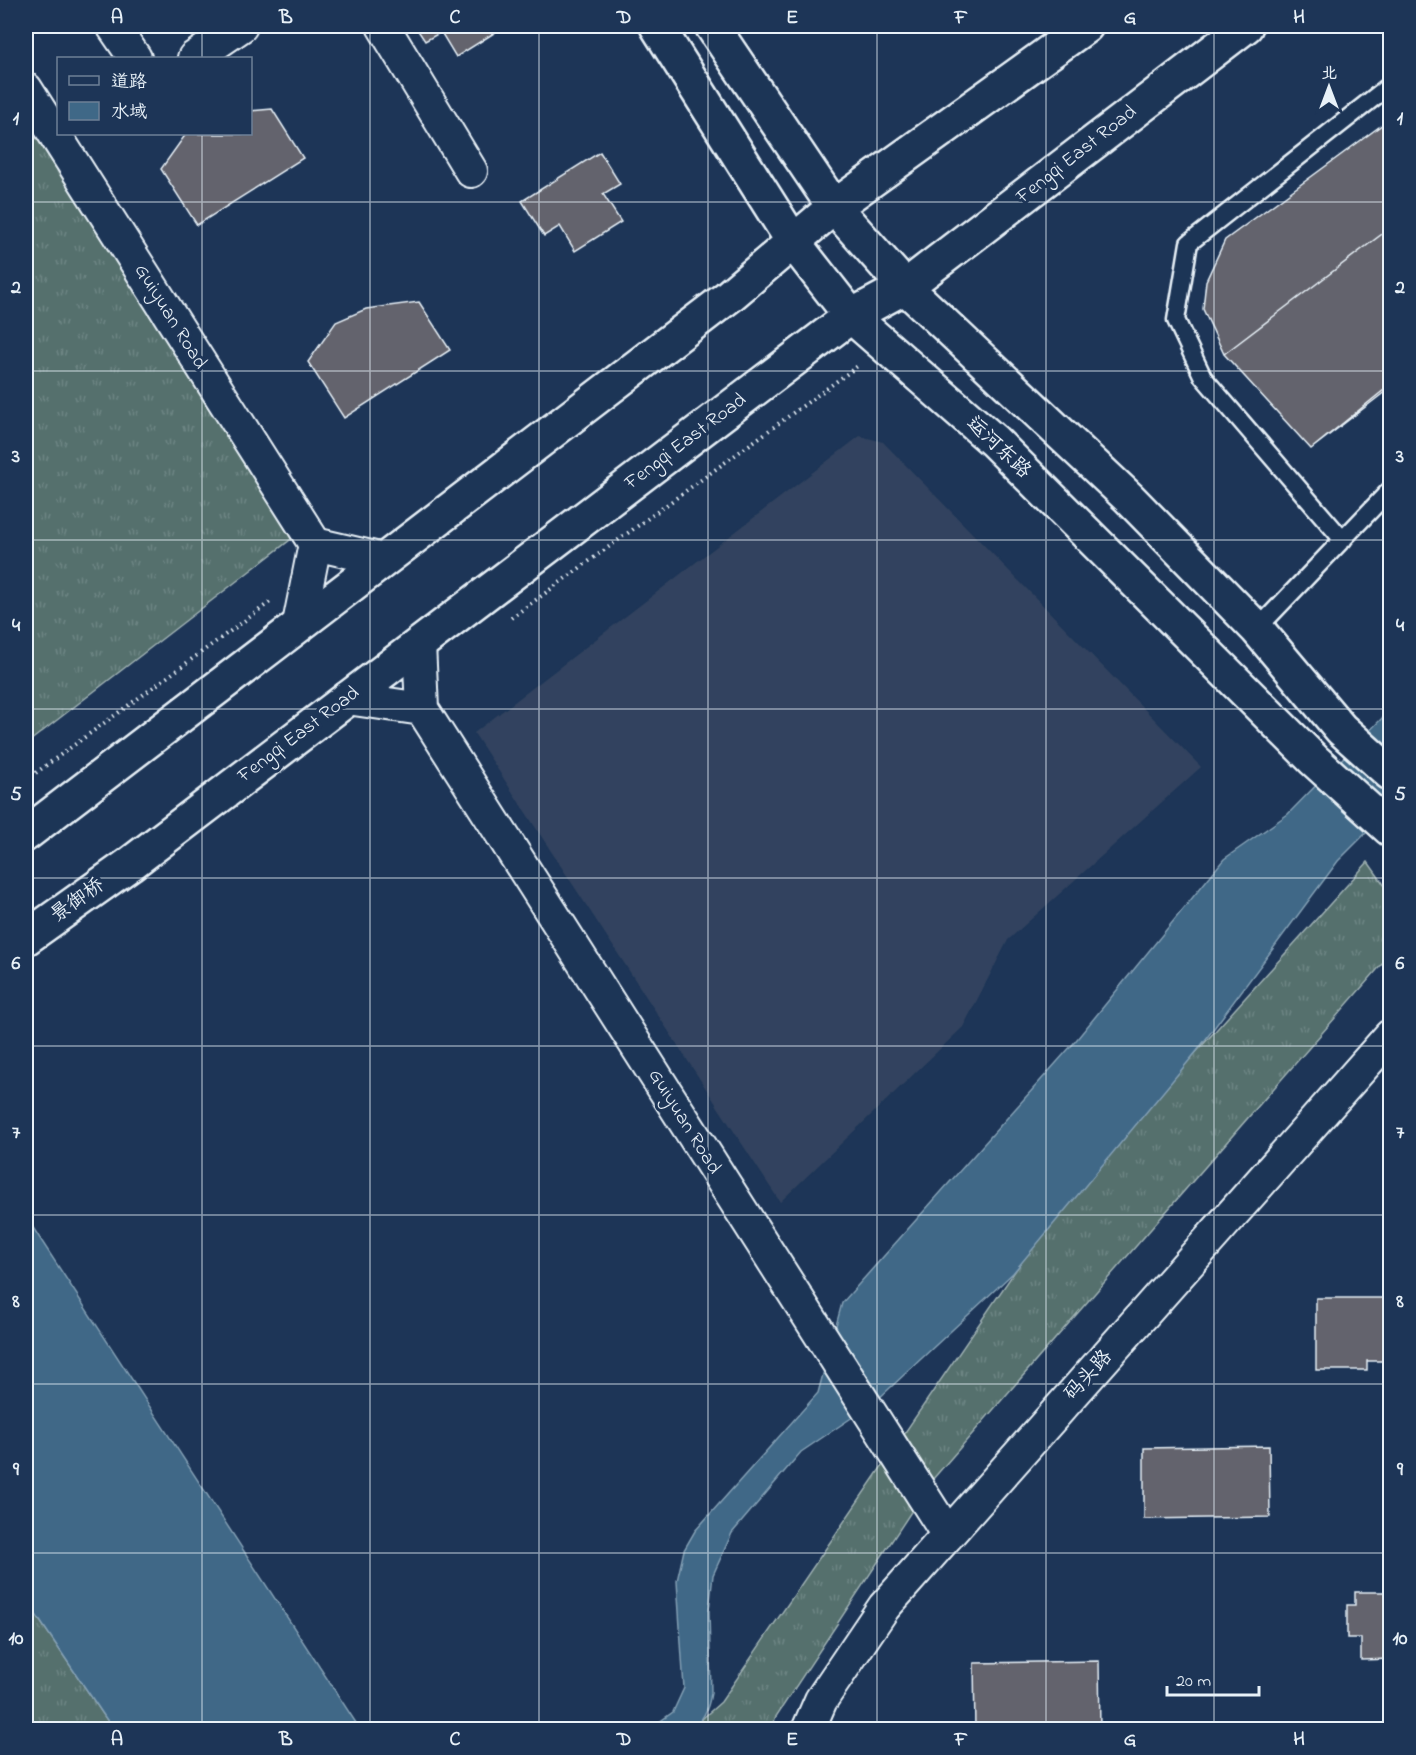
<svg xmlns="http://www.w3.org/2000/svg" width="1416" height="1755" viewBox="0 0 1416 1755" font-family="'Indie Flower','LXGW WenKai TC',sans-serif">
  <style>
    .built { fill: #32435e }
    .grass { fill: url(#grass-tufts); stroke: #9eb0b2; stroke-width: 1.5 }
    .water { fill: #3f6887; stroke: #839fb4; stroke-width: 1.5 }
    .building { fill: #64646d; stroke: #e8f1f8; stroke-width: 1.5 }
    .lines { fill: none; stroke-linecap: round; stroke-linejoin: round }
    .service-casing { stroke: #e8f1f8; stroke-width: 21 }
    .minor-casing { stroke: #e8f1f8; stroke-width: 36 }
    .secondary-casing { stroke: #e8f1f8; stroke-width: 38 }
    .path { stroke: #e8f1f8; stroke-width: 4; stroke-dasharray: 1.5 4.5; stroke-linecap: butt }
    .service { stroke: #1d3557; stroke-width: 16 }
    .minor { stroke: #1d3557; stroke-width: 32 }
    .secondary { stroke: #1d3557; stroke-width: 33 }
    .grid { fill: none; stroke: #e8f1f8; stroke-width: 1.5; stroke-opacity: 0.55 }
    .labels { text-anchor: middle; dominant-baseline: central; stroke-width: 6; stroke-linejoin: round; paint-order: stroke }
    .street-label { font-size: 20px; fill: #e8f1f8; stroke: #1d3557 }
    .neatline { fill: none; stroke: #e8f1f8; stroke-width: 2 }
    .grid-label { font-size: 20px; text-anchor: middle; font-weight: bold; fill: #e8f1f8 }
  </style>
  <defs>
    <pattern id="grass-tufts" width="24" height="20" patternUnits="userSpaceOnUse" patternTransform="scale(1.5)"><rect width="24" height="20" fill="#55706d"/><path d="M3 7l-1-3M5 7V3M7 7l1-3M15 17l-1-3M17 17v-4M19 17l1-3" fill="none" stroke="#6d8583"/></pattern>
  </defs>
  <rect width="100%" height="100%" fill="#1d3557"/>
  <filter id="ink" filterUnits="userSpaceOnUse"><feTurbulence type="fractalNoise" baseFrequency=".0167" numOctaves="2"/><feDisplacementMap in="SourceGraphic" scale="12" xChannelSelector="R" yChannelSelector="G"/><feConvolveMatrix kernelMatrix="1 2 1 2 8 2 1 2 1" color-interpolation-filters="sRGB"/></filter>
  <g filter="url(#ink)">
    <path class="built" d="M860 436 883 442 1201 767 1008 940 963 1027 780 1202 474 733Z"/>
    <path class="grass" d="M45 117 312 523 26 744V129Z
      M1368 862 1390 893V955L932 1480 775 1718 773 1729 694 1730 703 1718 721 1702 1067 1195Z
      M26 1600 113 1729H26Z"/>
    <path class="water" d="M1390 710V809L1338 861 1197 1051 1013 1273 875 1402 801 1452 732 1533 713 1575 709 1611 711 1693C704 1736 683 1729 648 1730L673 1712 684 1688 677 1581 684 1550 695 1531 818 1393 842 1303 1073 1044 1224 859 1288 814Z
      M26 1217 360 1729H113L26 1600Z"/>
    <path class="building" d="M415 26H500L502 28 456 57 441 32 425 41Z
      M272 109 303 158 197 225 161 169 186 134H250V111Z
      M1390 119V388L1311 449 1224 354 1203 309 1206 281 1225 240Z
      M600 152 620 184 603 194 621 222 575 251 560 226 544 236 522 201Z
      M1390 228V385L1311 449 1224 354Z
      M419 302 450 350 344 418 308 362 336 322 366 309Z
      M1316 1298H1390V1361H1367V1370H1316Z
      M1269 1446 1270 1517 1144 1519V1448Z
      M1355 1592H1390V1659L1361 1660V1638H1347V1605H1355Z
      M1099 1661 1100 1730H975L974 1663Z"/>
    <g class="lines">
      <g class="service-casing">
        <path id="service" d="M1343 540 1203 377 1176 320 1189 243 1390 85
          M1257 629 1390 490"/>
      </g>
      <g class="minor-casing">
        <path id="minor" d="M113 26 135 58
          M383 26 471 171
          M194 58 241 26
          M26 89 315 544 299 624
          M315 544 384 560
          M419 644 422 709 948 1535
          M347 698 422 709
          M808 1730 821 1700 884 1607 1390 1036"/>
      </g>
      <g class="secondary-casing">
        <path id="secondary" d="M657 26 794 243 851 316 994 441 1314 760 1390 829
          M712 26 834 207 905 287 1129 498 1257 629 1341 729 1390 773
          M26 834 728 297 834 207 1086 26
          M26 938 130 864 851 316 905 287 1246 26"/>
      </g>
      <path class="path" d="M511 618 859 365
        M26 780 273 600
        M26 977 34 970"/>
      <use href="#service" class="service"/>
      <use href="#minor" class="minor"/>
      <use href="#secondary" class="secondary"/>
    </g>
  </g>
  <path class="grid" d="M202 26V58M370 26V1730M539 26V1730M708 26V1730M877 26V1730M1046 26V1730M1214 26V1730M202 134V1730M26 202H1390M26 371H1390M26 540H1390M26 709H1390M26 878H1390M26 1046H1390M26 1215H1390M26 1384H1390M26 1553H1390"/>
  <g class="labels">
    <g class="street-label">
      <text transform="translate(1077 155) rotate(-38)">Fengqi East Road</text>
      <text transform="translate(170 317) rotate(58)">Guiyuan Road</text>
      <text transform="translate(686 442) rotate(-37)">Fengqi East Road</text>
      <text transform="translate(998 448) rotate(43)">运河东路</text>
      <text transform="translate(299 735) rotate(-37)">Fengqi East Road</text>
      <text transform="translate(78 901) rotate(-36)">景御桥</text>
      <text transform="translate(684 1122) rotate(58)">Guiyuan Road</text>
      <text transform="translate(1089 1376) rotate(-48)">码头路</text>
    </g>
  </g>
  <rect width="1416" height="1755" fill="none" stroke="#1d3557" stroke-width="66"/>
  <rect x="57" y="57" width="195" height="78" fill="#1d3557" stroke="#6e8097" stroke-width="1.5"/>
  <rect x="69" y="76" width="30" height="9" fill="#1d3557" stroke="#6e8097" stroke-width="1.5"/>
  <text x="111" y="87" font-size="18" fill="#e8f1f8">道路</text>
  <rect x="69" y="102" width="30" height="18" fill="#3f6887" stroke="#6e8097" stroke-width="1.5"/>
  <text x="111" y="117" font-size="18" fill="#e8f1f8">水域</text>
  <g transform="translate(1329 87)" stroke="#1d3557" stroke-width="4.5" paint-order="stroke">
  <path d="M0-4.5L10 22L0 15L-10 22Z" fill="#e8f1f8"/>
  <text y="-9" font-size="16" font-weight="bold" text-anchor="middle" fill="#e8f1f8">北</text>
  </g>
  <path d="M1167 1686v9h92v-9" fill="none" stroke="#e8f1f8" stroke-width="3"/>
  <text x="1176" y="1686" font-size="18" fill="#e8f1f8" stroke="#1d3557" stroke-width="4.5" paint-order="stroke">20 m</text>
  <rect x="33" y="33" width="1350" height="1689" class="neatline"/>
  <g class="grid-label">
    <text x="117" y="23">A</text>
    <text x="286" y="23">B</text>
    <text x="455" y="23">C</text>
    <text x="624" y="23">D</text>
    <text x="792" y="23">E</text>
    <text x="961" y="23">F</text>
    <text x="1130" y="23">G</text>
    <text x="1299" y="23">H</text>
    <text x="16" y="124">1</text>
    <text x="1400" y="124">1</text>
    <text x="16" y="293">2</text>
    <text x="1400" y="293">2</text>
    <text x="16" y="462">3</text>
    <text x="1400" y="462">3</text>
    <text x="16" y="631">4</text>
    <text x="1400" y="631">4</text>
    <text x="16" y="800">5</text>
    <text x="1400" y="800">5</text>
    <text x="16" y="969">6</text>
    <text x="1400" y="969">6</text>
    <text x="16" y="1138">7</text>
    <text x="1400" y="1138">7</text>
    <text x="16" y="1307">8</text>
    <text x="1400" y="1307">8</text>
    <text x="16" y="1475">9</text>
    <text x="1400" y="1475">9</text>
    <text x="16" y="1644">10</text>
    <text x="1400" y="1644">10</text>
    <text x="117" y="1745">A</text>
    <text x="286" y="1745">B</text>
    <text x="455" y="1745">C</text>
    <text x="624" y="1745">D</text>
    <text x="792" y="1745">E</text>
    <text x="961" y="1745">F</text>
    <text x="1130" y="1745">G</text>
    <text x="1299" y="1745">H</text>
  </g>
</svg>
